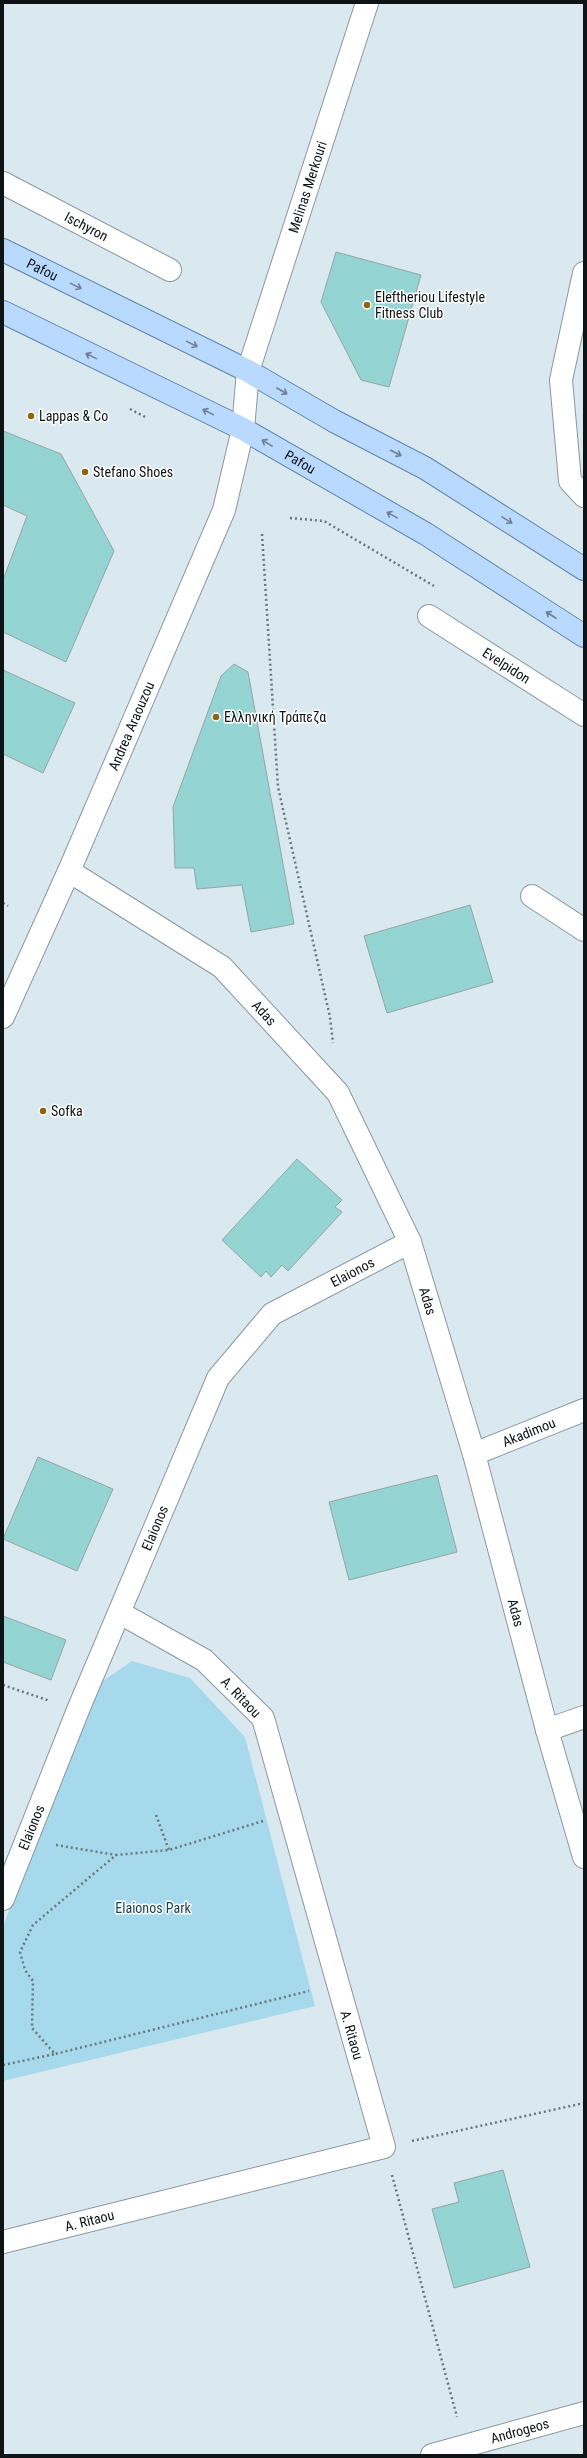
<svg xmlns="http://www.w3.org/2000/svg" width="587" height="2458" viewBox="0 0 587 2458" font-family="'Roboto Condensed',sans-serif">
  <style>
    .green { fill: #a7d9ec }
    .building { fill: #94d4d2; stroke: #95a5a5 }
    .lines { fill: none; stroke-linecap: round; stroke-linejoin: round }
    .minor-casing { stroke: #8a989e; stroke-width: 24 }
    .tertiary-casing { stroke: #8a989e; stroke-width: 24 }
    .secondary-casing { stroke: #8a989e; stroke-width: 24 }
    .primary-casing { stroke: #6084ac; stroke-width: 24 }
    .path { stroke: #6c767b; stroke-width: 2.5; stroke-dasharray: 2 3; stroke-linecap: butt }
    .minor { stroke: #fff; stroke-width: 22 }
    .tertiary { stroke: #fff; stroke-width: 22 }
    .secondary { stroke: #fff; stroke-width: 22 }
    .primary { stroke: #bad9fe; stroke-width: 22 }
    .oneway { stroke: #6d8096 }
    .poi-dot { fill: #91650f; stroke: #fff; stroke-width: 1.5 }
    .labels { text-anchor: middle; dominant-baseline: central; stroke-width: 3; stroke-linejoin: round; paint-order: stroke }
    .street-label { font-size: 14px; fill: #0e1416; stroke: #fff }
    .poi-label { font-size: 14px; fill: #0e1416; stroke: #fff; text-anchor: start }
    .park-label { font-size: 14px; fill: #144454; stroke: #fff }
  </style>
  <rect width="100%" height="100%" fill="#dae9f0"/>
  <path class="green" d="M132 1661 190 1678 245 1737 315 2006 3 2081V1926L100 1683Z"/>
  <path class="building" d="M336 252 421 275 389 387 361 380 321 302Z
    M3 431 61 454 114 551 66 662 3 632V580L27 516 3 505Z
    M234 664 248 672 294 924 251 932 242 885 197 889 194 868H175L173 807 221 676Z
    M3 670 75 703 43 773 3 754Z
    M470 905 493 982 387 1013 364 936Z
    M297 1159 342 1200 335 1207 342 1212 288 1271 282 1265 271 1277 266 1271 261 1277 222 1240Z
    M38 1457 113 1489 77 1571 3 1539Z
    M437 1475 457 1552 349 1580 329 1502Z
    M3 1616 66 1640 51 1680 3 1662Z
    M503 2170 530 2267 454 2288 432 2209 459 2202 454 2183Z"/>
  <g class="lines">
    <g class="minor-casing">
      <g id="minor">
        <path id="s1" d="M3 183 170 270"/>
        <path d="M584 273 561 380 570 481 584 496"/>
        <path id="s2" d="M429 616 584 715"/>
        <path d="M532 896 584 930"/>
        <path id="s3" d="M474 1454 584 1410"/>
        <path d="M547 1730 584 1717"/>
        <path id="s4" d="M3 1899 78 1710 218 1378 272 1314 410 1242"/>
        <path id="s5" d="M3 2242 384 2147 263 1718 204 1660 120 1613"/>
        <path id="s6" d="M432 2455 584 2413"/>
      </g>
    </g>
    <g class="tertiary-casing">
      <g id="tertiary">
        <path id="s7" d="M69 871 222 967 338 1093 410 1242 474 1454 547 1730 584 1857"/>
      </g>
    </g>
    <g class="secondary-casing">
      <g id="secondary">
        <path id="s8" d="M3 1017 69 871 224 510 243 429 248 371 367 3"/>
      </g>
    </g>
    <g class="primary-casing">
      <g id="primary">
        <path id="s9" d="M3 250 248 371 334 421 425 468 584 569"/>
        <path id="s10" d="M3 312 243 429 426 534 584 636"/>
      </g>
    </g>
    <path class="path" d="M130 409 147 418
      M290 518 324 521 434 586
      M262 534 278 787 330 1017 333 1043
      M3 903 8 906
      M3 1685 50 1701
      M156 1815 169 1850
      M263 1821 169 1850 116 1855 33 1925 20 1952 25 1970 33 1981 32 2028 55 2054 309 1991
      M56 1845 116 1855
      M3 2065 55 2054
      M412 2141 584 2103
      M392 2175 457 2417"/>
    <use href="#minor" class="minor"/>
    <use href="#tertiary" class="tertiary"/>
    <use href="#secondary" class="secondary"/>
    <use href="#primary" class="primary"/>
  </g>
  <defs><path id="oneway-shaft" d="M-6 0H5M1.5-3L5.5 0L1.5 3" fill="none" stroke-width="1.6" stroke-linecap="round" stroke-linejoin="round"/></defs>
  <g class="oneway">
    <use href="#oneway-shaft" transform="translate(76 286) rotate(26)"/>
    <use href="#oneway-shaft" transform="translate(192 344) rotate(26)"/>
    <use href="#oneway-shaft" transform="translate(91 356) rotate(-154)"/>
    <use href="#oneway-shaft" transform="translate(282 391) rotate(30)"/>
    <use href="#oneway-shaft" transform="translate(208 412) rotate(-154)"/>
    <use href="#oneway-shaft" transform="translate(267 443) rotate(-149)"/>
    <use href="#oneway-shaft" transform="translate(396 453) rotate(27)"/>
    <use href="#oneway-shaft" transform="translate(392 515) rotate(-151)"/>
    <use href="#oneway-shaft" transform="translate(507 520) rotate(32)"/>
    <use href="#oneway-shaft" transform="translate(551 615) rotate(-147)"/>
  </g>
  <g class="poi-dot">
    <circle cx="367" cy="305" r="4"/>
    <circle cx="31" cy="416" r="4"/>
    <circle cx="85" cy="472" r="4"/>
    <circle cx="216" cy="717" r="4"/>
    <circle cx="43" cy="1111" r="4"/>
  </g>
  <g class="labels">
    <g class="street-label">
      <text stroke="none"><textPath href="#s8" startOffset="888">Melinas Merkouri</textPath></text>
      <text stroke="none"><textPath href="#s1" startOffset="94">Ischyron</textPath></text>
      <text stroke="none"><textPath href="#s9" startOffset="44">Pafou</textPath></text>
      <text stroke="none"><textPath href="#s10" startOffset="333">Pafou</textPath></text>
      <text stroke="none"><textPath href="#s2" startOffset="92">Evelpidon</textPath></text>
      <text stroke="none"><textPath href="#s8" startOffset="318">Andrea Araouzou</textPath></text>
      <text stroke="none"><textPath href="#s7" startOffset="243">Adas</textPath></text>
      <text stroke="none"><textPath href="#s4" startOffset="738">Elaionos</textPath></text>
      <text stroke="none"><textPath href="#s7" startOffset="579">Adas</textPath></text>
      <text stroke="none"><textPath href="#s3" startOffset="59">Akadimou</textPath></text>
      <text stroke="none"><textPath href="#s4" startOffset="401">Elaionos</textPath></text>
      <text stroke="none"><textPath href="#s7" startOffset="903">Adas</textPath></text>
      <text transform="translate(241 1697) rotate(46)">A. Ritaou</text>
      <text stroke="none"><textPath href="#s4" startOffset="77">Elaionos</textPath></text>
      <text transform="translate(352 2035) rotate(74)">A. Ritaou</text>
      <text stroke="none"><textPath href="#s5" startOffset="89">A. Ritaou</textPath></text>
      <text stroke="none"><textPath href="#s6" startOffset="91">Androgeos</textPath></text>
    </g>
    <g class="poi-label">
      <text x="375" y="297">Eleftheriou Lifestyle<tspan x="375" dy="16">Fitness Club</tspan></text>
      <text x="39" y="416">Lappas &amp; Co</text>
      <text x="93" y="472">Stefano Shoes</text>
      <text x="224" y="717">Ελληνική Τράπεζα</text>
      <text x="51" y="1111">Sofka</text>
    </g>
    <g class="park-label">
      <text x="153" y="1908">Elaionos Park</text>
    </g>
  </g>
  <rect width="587" height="2458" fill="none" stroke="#0e1416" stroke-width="8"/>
</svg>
